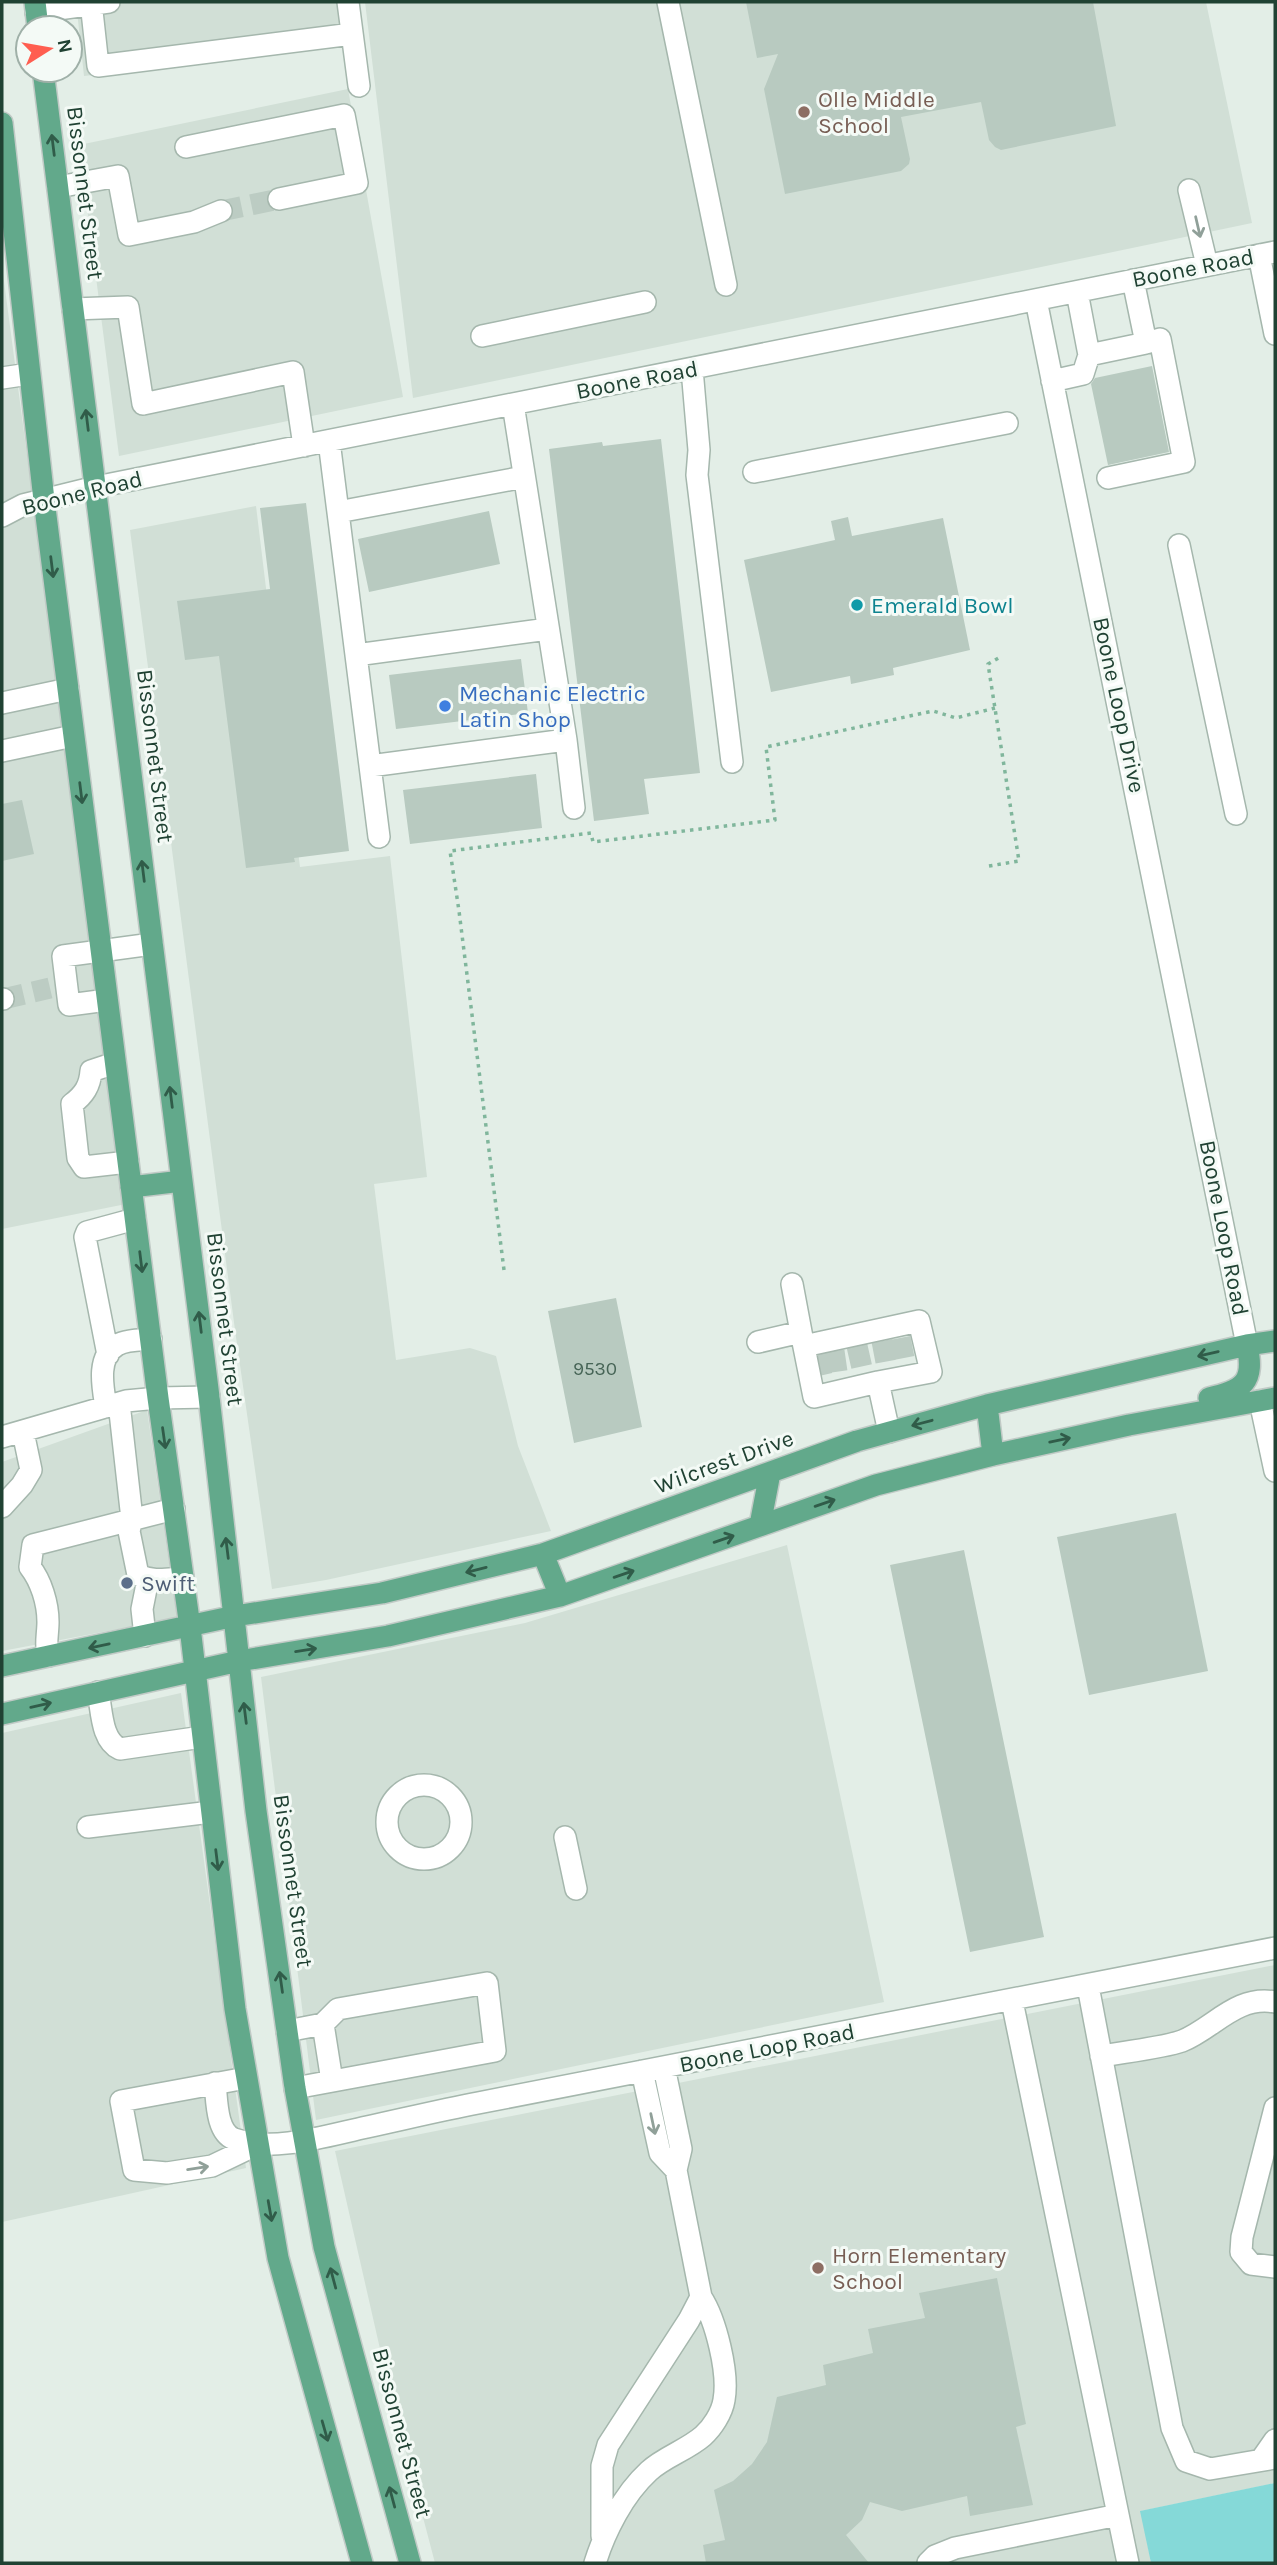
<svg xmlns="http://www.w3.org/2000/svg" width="1277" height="2565" viewBox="0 0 1277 2565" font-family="Karla,sans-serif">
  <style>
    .built { fill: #d1dfd6 }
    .water { fill: #85d9d8 }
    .building { fill: #b8cac0 }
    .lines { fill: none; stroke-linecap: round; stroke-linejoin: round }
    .minor-tunnel { stroke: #bcccc3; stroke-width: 21; stroke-dasharray: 21 10; stroke-linecap: butt }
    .minor-casing { stroke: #a5b7ad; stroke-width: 24 }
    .major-casing { stroke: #c1cac6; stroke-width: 24 }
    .path { stroke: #80b69c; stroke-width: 3.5; stroke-dasharray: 3.5 5; stroke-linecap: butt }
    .minor { stroke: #fff; stroke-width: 21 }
    .major { stroke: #62a98b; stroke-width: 21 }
    .oneway { stroke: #305c49 }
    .oneway2 { stroke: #90a099 }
    .education-dot { fill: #8d6e63; stroke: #f4faf6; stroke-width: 2.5 }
    .culture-dot { fill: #0f9aa8; stroke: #f4faf6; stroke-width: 2.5 }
    .shop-dot { fill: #3f7fe0; stroke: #f4faf6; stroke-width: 2.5 }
    .service-dot { fill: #5c6f8a; stroke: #f4faf6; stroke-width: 2.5 }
    .labels { text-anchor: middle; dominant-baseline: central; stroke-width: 6; stroke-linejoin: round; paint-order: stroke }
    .number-label { font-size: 19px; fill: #466456 }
    .education-label { font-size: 23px; fill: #785e54; stroke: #f4faf6; text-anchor: start }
    .street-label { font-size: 23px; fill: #204233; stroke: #f4faf6 }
    .culture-label { font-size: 23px; fill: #0d838f; stroke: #f4faf6; text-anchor: start }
    .shop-label { font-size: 23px; fill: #366cbe; stroke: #f4faf6; text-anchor: start }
    .service-label { font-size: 23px; fill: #4e5e75; stroke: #f4faf6; text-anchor: start }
  </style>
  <rect width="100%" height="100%" fill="#e3eee7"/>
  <path class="built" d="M76 2H357L364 44 84 76Z
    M365 2H1206L1252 223 413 398Z
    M348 89 403 397 119 456 79 145Z
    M2 266 126 1204 2 1229Z
    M256 506 300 867 390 856 427 1177 374 1184 396 1360 470 1348 496 1356 518 1446 551 1531 326 1580 272 1589 235 1330 130 530Z
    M147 1410 177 1618 2 1651V1462Z
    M787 1545 884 2002 316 2120 261 1677 525 1623Z
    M181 1693 246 2168 2 2222V1733Z
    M1275 1965V2483L1141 2511 1151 2563H435L388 2384 335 2151Z"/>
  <path class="water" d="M1275 2483V2563H1151L1140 2511Z"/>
  <path class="building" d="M746 2H1093L1116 126 1001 150 995 147 989 140 981 102 901 117 910 159 909 164 901 171 785 194 764 89 778 54 757 58Z
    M1152 366 1169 452 1108 465 1091 384 1095 378Z
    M661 439 700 773 644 779 649 814 594 821 549 449 602 442 603 446Z
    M306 503 349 851 294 858 295 862 246 868 219 656 185 660 177 601 270 589 260 508Z
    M489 511 500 564 369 592 358 539Z
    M848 517 852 536 943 518 970 650 893 668 894 675 851 684 850 676 771 692 744 560 835 540 831 521Z
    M521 659 528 713 396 729 389 675Z
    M536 774 542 828 410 844 403 790Z
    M22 800 34 854 2 861V804Z
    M616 1298 642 1427 574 1443 548 1311Z
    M1176 1513 1208 1671 1089 1695 1057 1537Z
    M964 1550 1044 1937 970 1952 890 1565Z
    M997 2278 1026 2424 1016 2427 1033 2505 970 2516 967 2496 902 2511 870 2502 862 2520 846 2535 869 2563H706L703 2545 725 2540 714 2490 733 2481 752 2464 767 2442 777 2397 826 2385 823 2365 873 2353 868 2329 925 2318 919 2293Z"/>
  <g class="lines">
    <path class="minor-tunnel" d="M221 211 279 199
      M3 999 50 988
      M900 1338 904 1358
      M882 1341 886 1362
      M857 1346 862 1368
      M834 1351 837 1372
      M817 1355 822 1376"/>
    <g class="minor-casing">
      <path id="minor" d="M91 2 98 66 352 34
        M348 2 359 86
        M668 2 726 285
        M36 12 109 2
        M186 147 344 115 357 183 279 199
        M58 187 118 176 129 235 194 222 221 211
        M1189 190 1207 265
        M1259 255 1275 334
        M1036 300 1247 1345
        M73 309 128 307 143 404 293 372 304 446
        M482 336 645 302
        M1089 355 1146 343 1133 280
        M692 369 699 450 697 475 732 762
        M2 378 29 374
        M1052 381 1083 374 1089 355 1077 292
        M513 404 566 740
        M329 441 379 837
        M754 472 1007 423
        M1108 478 1184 462 1160 339 1146 343
        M338 512 524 477
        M2 516 23 505 96 487 1275 252
        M1179 545 1236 814
        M356 655 548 629
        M2 703 68 689
        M2 751 73 736
        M370 766 566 740 574 808
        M2 999H3
        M107 1000 69 1005 63 956 152 944
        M115 1063 91 1071C90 1086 84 1095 72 1104L78 1158 84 1167 128 1162
        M792 1284 801 1332
        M758 1342 801 1332 814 1397 878 1382 889 1432
        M804 1346 919 1321 931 1372 878 1382
        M108 1355 85 1237 87 1232 135 1219
        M1260 1401 1275 1471
        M119 1403 132 1519 129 1531 138 1575C153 1582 166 1579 183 1578
        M106 1407C103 1388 96 1357 117 1345 125 1340 141 1340 151 1339
        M2 1437 126 1401 158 1398 209 1397
        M2 1507 22 1485 31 1470 23 1432
        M145 1636 142 1609 148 1579
        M48 1656C45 1644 48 1634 48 1622 48 1603 41 1581 30 1567L33 1545 174 1509
        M98 1692C102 1711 101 1740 120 1749L202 1737
        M387 1822a37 37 0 1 1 74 0a37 37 0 1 1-74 0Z
        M88 1827 211 1812
        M565 1837 576 1889
        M1088 1986 1172 2428 1186 2461 1210 2469 1275 2458
        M1012 2001 1128 2563
        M323 2024 332 2081
        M287 2031 323 2024 338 2009 487 1983 495 2051 295 2088
        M1101 2056C1123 2052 1162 2048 1182 2041 1214 2028 1236 1995 1275 2002
        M642 2071 660 2153 676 2170
        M246 2078 121 2101 134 2170 167 2173 212 2166 258 2144
        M215 2083C217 2100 216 2132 234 2139 273 2153 329 2135 367 2127 404 2119 441 2110 478 2103 744 2052 1010 2002 1275 1948
        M1275 2108 1242 2237 1241 2252 1251 2264 1275 2267
        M1261 2460 1275 2440
        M602 2536V2466L608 2445 689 2320 701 2297
        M595 2563C605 2531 623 2495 649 2471 664 2457 687 2450 703 2436 712 2428 722 2413 724 2400 729 2373 716 2320 701 2297L676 2170 681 2149 664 2067
        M928 2563 935 2556 955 2548 1118 2515"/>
    </g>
    <g class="major-casing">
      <path id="major" d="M35 2 38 28
        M43 70 209 1397 256 1811 295 2088 324 2247 410 2563
        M2 123 44 500 158 1398 190 1627 235 2009 278 2258 362 2563
        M131 1187 182 1181
        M1209 1398C1244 1390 1255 1382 1247 1345
        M987 1405 993 1455
        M760 1525 770 1473
        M543 1554 560 1596
        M2 1666 235 1616 382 1593 543 1554 857 1441 987 1405 1247 1345 1275 1341
        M2 1714 239 1661 388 1636 560 1596 876 1485 993 1455 1129 1425 1275 1398"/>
    </g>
    <path class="path" d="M989 866 1019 861 988 664 1002 656
      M504 1270 459 911 450 851 591 833 593 842 775 820 766 747 933 711 956 718 995 708"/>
    <use href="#minor" class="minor"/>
    <use href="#major" class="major"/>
  </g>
  <defs><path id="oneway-shaft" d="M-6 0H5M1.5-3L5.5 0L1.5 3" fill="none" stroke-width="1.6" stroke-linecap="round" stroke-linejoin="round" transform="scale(1.75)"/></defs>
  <g class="oneway">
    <use href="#oneway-shaft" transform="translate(53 145) rotate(-97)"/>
    <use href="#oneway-shaft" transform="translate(87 420) rotate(-97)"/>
    <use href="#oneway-shaft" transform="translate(52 567) rotate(83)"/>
    <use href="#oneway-shaft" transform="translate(81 793) rotate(83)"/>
    <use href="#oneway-shaft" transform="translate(143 871) rotate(-97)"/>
    <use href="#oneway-shaft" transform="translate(171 1097) rotate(-97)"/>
    <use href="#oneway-shaft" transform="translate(141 1262) rotate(83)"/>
    <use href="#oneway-shaft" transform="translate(200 1322) rotate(-97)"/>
    <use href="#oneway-shaft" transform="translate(1208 1354) rotate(167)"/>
    <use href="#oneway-shaft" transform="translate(922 1423) rotate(165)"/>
    <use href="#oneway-shaft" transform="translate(164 1438) rotate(82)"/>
    <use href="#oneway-shaft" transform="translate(1060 1440) rotate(-12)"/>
    <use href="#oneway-shaft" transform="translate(825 1503) rotate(-19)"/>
    <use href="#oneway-shaft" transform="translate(724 1539) rotate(-19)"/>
    <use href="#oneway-shaft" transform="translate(227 1548) rotate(-97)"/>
    <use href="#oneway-shaft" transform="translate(476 1570) rotate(166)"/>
    <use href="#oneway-shaft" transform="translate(624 1574) rotate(-19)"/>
    <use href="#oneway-shaft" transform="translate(99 1646) rotate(168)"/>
    <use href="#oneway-shaft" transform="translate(306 1650) rotate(-9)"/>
    <use href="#oneway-shaft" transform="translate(41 1705) rotate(-13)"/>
    <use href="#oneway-shaft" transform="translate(245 1713) rotate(-97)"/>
    <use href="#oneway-shaft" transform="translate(217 1860) rotate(83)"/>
    <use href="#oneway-shaft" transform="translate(281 1982) rotate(-98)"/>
    <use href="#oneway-shaft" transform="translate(270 2211) rotate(80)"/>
    <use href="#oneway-shaft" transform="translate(333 2278) rotate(-105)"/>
    <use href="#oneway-shaft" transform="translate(325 2431) rotate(74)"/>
    <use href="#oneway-shaft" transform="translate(392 2497) rotate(-105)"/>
  </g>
  <g class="oneway2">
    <use href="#oneway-shaft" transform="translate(1198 227) rotate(77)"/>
    <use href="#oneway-shaft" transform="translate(653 2124) rotate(78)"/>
    <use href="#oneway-shaft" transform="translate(198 2168) rotate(-9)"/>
  </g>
  <g class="education-dot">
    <circle cx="804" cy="112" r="7"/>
    <circle cx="818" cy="2268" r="7"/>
  </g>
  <circle class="culture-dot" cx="857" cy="605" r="7"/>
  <circle class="shop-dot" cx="445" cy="706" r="7"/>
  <circle class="service-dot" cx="127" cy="1583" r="7"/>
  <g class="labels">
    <g class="number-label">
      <text x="595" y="1369">9530</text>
    </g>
    <g class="education-label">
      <text x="818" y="99">Olle Middle<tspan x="818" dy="26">School</tspan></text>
      <text x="832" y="2255">Horn Elementary<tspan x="832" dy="26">School</tspan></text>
    </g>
    <g class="street-label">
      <text transform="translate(85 193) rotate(83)">Bissonnet Street</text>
      <text transform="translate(1193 268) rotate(-11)">Boone Road</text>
      <text transform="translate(637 380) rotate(-11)">Boone Road</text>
      <text transform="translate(82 493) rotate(-14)">Boone Road</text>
      <text transform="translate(1119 705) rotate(78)">Boone Loop Drive</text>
      <text transform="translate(155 756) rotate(83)">Bissonnet Street</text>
      <text transform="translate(1224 1228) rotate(79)">Boone Loop Road</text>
      <text transform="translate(225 1319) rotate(83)">Bissonnet Street</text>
      <text transform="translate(724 1462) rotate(-20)">Wilcrest Drive</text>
      <text transform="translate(293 1881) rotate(82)">Bissonnet Street</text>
      <text transform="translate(767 2048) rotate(-11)">Boone Loop Road</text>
      <text transform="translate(402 2433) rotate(75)">Bissonnet Street</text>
    </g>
    <g class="culture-label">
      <text x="871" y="605">Emerald Bowl</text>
    </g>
    <g class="shop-label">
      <text x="459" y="693">Mechanic Electric<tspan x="459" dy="26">Latin Shop</tspan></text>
    </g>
    <g class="service-label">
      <text x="141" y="1583">Swift</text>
    </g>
  </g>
  <rect width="1277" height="2565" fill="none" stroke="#204233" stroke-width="7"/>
  <g transform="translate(49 49) rotate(79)"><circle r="33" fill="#f4faf6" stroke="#9fb0a8" stroke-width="2"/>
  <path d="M0-5L12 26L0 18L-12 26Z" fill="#ff5e50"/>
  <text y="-10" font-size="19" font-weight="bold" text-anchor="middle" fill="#204233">N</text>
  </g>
</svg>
